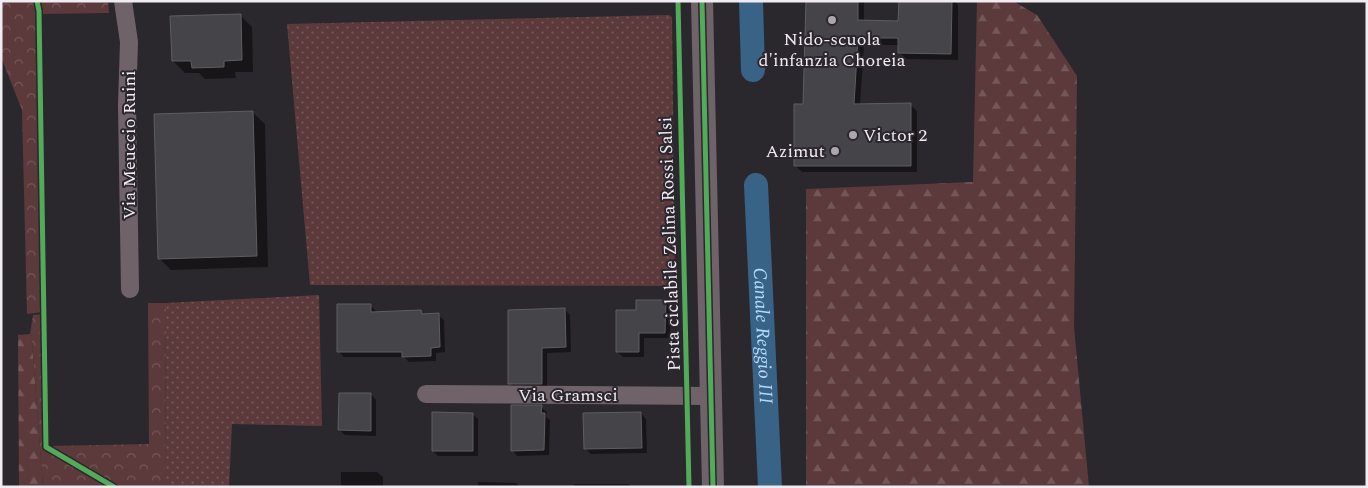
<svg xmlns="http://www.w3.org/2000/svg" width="1368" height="488" viewBox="0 0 1368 488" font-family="Spectral,serif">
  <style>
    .grass { fill: url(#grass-dots) }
    .forest { fill: url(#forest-firs) }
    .park { fill: url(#park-crowns) }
    .shadow { fill: #0007 }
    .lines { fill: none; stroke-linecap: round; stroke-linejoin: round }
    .canal { stroke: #396386; stroke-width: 24 }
    .building { fill: #454448; stroke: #5e5d61 }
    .minor { stroke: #6f6369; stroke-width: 18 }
    .tertiary { stroke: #6f6369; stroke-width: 22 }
    .cycleway-casing { stroke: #2c262f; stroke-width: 8 }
    .cycleway { stroke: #51ab58; stroke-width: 5 }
    .poi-dot { fill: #aba7ad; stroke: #2c262f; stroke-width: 2 }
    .labels { text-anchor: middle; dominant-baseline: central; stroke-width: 4; stroke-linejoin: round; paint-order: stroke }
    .poi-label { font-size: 18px; fill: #f0ecf2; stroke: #2c262f }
    .street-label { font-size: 18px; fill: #f0ecf2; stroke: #2c262f }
    .water-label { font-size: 19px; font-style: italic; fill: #b1dbfe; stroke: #2c262f }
  </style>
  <defs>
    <pattern id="grass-dots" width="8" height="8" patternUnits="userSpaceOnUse" patternTransform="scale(1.25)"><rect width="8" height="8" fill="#5c3a3b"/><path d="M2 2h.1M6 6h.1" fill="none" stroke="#745758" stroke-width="1.8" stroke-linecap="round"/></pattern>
    <pattern id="forest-firs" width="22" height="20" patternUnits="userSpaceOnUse" patternTransform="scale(1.25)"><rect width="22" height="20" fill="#5c3a3b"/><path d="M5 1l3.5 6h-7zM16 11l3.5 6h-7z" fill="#745758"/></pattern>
    <pattern id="park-crowns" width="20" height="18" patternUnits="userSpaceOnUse" patternTransform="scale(1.25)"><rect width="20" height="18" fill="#5c3a3b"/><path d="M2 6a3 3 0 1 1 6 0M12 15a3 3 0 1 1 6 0" fill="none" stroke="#745758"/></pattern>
  </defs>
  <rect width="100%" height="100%" fill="#2b282d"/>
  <path class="grass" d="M669 15 672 17 675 286 310 285 287 24Z
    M319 295 322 426 232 424 229 487H165L166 303Z"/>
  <path class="forest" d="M977 1H1013L1037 15 1077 76 1074 327 1089 487H806V189L973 182Z
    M30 334 32 343 43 487H19L18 335Z"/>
  <path class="park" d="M1 1H108L109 13 39 14 42 312 27 314 22 110 1 57Z
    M148 303H166L165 487H43L32 343 30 334 33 315 47 314 50 446 149 444Z"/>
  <path class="shadow" d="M807 1H864V22H900V1H955L958 5V60L906 59 899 52V45H864L860 105 910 104 917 111V172H802L796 166 805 105Z
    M240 15 252 27 253 72H235L236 78 205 79 199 73H185L173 61Z
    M252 112 265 124 268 267 171 270 159 258Z
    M665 301 671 307 670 338H644V357H623L617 352 637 311Z
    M370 305 376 311V313L421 311 424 315H438L444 320 445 352 436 353V361L409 362 404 357H344L338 351Z
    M565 310 570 315 571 352 547 353V389H515L510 383Z
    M371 394 376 400V436L345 435 340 430Z
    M541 407 547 412 546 417 550 420 549 455 517 456 512 450Z
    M641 413 646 419 647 453 591 454 586 449Z
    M472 414 478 419V456H438L433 451Z
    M341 472H377L383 477V487H341Z
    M478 482 516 483 520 487H478Z
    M574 484H629L631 487H574Z"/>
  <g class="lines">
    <g class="canal">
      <path d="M751 1 753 70"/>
      <path id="s1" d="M756 185 770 487"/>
    </g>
  </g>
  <path class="building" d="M806 1H858V20L898 21 899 1H952L951 54 898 53V38H858L854 104 911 103V166H794V104H803Z
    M241 14 242 60 224 61V67L192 68 191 61H172L170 16Z
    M253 111 257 256 158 259 154 114Z
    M636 300H666L665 333H639V352H616V310H636Z
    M337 304H371V312L421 310 422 314 439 313 440 347 431 348V356L402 357V352H337Z
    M565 308 566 347 542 348V384H508V310Z
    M339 393H371V431L338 430Z
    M511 405H542L541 413H545L544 450 511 451Z
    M432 412 473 413V451H432Z
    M641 412 642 448 584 449 583 413Z"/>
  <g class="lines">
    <path class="minor" d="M123 1 129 42 127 105 130 289
      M426 394 711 396"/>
    <path class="tertiary" d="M702 1 713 487"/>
    <g class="cycleway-casing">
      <path id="cycleway" d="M37 1 39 11 46 447 114 487
        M678 1 689 487
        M702 1 713 487"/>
    </g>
    <use href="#cycleway" class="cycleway"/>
  </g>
  <g class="poi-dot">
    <circle cx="832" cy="20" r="5"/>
    <circle cx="853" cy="135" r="5"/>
    <circle cx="835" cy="151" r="5"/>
  </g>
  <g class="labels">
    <g class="poi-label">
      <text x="832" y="39">Nido-scuola<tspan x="832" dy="21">d'infanzia Choreia</tspan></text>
      <text x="863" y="135" text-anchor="start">Victor 2</text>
      <text x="825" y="151" text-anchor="end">Azimut</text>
    </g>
    <g class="street-label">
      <text transform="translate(129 145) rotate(-90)">Via Meuccio Ruini</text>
      <text transform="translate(670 244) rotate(-92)">Pista ciclabile Zelina Rossi Salsi</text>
      <text x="568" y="395">Via Gramsci</text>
    </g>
    <g class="water-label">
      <text stroke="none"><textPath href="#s1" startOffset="151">Canale Reggio III</textPath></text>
    </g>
  </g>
  <rect width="1368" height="488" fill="none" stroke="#f0ecf2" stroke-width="5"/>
</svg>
